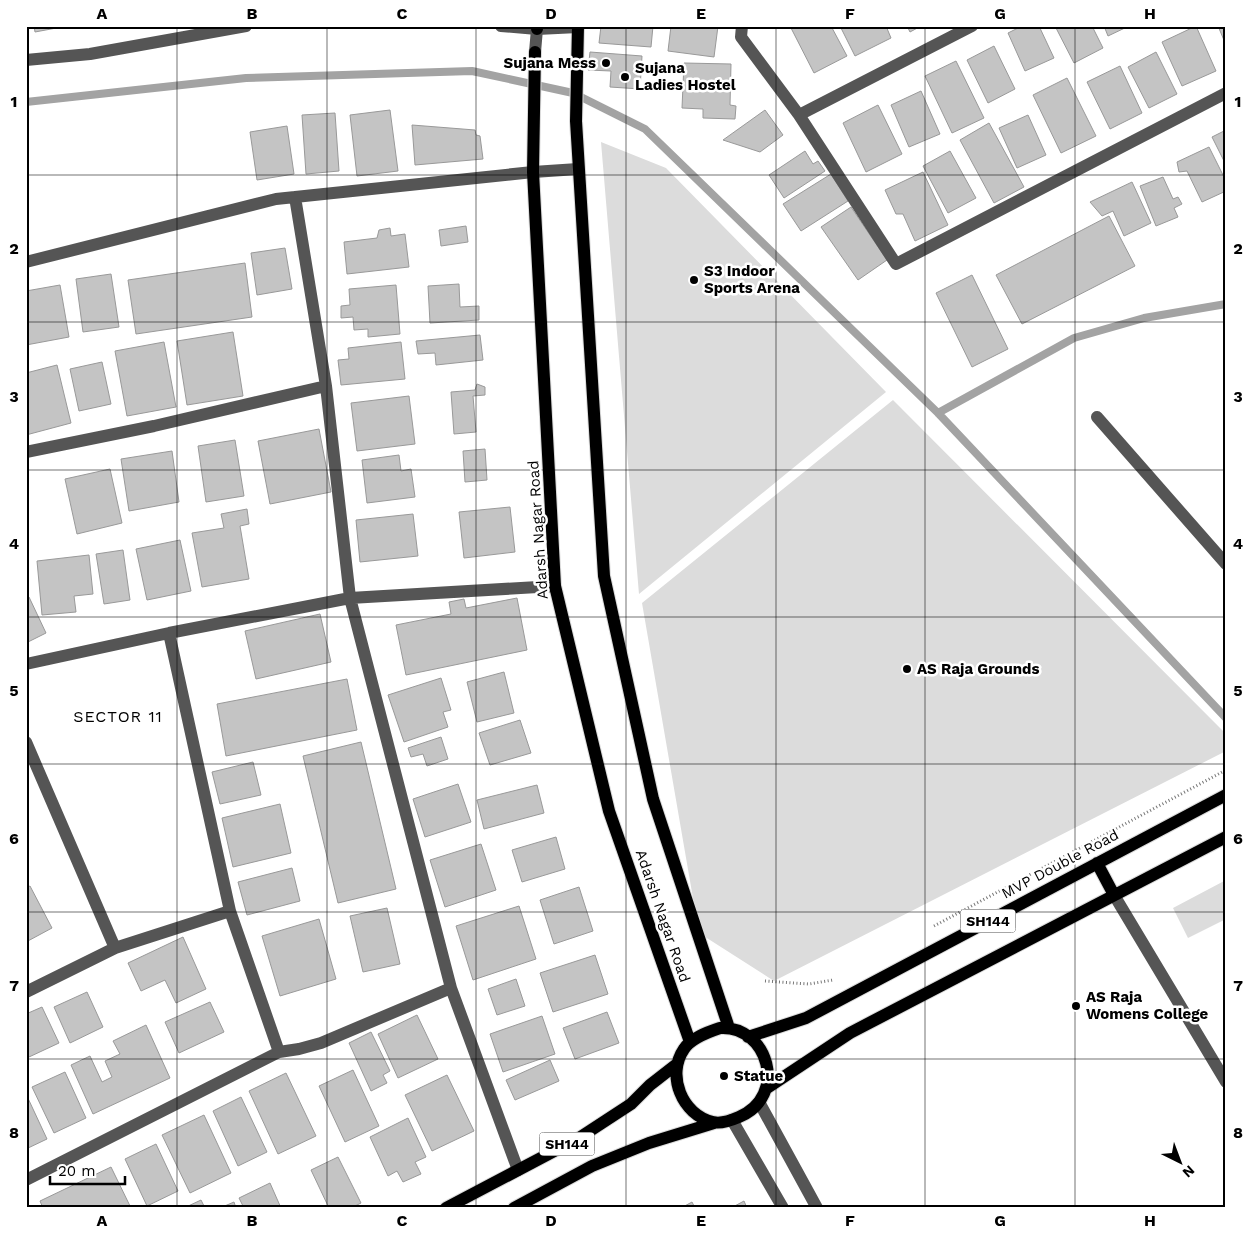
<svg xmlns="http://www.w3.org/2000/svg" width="1252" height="1234" viewBox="0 0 1252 1234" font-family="'Work Sans',sans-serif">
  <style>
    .green { fill: #dcdcdc }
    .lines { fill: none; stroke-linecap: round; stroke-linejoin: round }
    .stream { stroke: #a3a3a3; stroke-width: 8 }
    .building { fill: #c4c4c4; stroke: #999 }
    .major-casing { stroke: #dbdbdb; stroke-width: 14 }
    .path { stroke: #777; stroke-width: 3; stroke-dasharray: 1 2.5; stroke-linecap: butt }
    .minor { stroke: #555; stroke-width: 12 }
    .major { stroke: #000; stroke-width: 12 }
    .grid { fill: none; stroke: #000; stroke-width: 1; stroke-opacity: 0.55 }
    .poi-dot { fill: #000; stroke: #fff; stroke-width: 2 }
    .labels { text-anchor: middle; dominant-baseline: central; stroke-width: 5; stroke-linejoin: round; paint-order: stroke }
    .shield { fill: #fff; stroke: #4c4c4c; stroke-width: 1 }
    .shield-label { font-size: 14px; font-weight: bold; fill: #000 }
    .poi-label { font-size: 15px; font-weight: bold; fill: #000; stroke: #fff; text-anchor: start }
    .street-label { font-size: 15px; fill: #000; stroke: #fff }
    .neighbourhood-label { font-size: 16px; letter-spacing: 1px; fill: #000; stroke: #fff }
    .neatline { fill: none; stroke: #000; stroke-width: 2 }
    .grid-label { font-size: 16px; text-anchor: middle; font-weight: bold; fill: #000 }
  </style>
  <rect width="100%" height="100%" fill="#fff"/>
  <path class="green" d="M601 142 666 168 886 392 639 594Z
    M893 400 1226 734V751L774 981 699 933 642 603Z
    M1226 880V919L1188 938 1173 908Z"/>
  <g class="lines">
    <path class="stream" d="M26 102 246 78 472 71 573 93 645 129 938 413 1226 718
      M938 413 1074 338 1144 318 1226 304"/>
  </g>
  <path class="building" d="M34 26H67L35 32Z
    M601 26H653L651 47 599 43Z
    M671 26H718L714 57 668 51Z
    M795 26H831L847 56 814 73 791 28Z
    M840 26H886L891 38 855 56Z
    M907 26H921L910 32Z
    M1022 26H1039L1054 58 1025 71 1008 33Z
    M1055 26H1092L1103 48 1074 63Z
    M1104 26H1129L1108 36Z
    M1196 26 1216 71 1182 86 1162 42Z
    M1218 26H1226V45Z
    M994 46 1015 89 988 103 967 60Z
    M590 52 642 56 640 89 610 87 611 71 588 70Z
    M1156 52 1177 94 1149 108 1128 67Z
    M956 61 984 118 952 133 925 76Z
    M684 63 731 64 730 105 736 106 735 119 703 118V109L682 108Z
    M1120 66 1142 113 1110 129 1087 82Z
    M1067 78 1096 136 1061 153 1033 95Z
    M921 91 940 134 909 147 891 105Z
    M878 105 902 154 866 172 843 123Z
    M390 110 398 171 357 176 350 115Z
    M765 110 783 135 760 152 723 140Z
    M335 113 339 171 306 174 302 115Z
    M1028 115 1046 155 1017 168 999 128Z
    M989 123 1024 187 994 203 960 140Z
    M412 125 475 130 476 135 480 136 483 159 415 165Z
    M287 126 294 174 257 180 250 132Z
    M1226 130V165L1212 137Z
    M1209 147 1226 181V191L1202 202 1187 171 1179 172 1177 162Z
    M805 151 813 164 818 161 825 171 784 198 769 175Z
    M950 151 976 198 948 213 923 166Z
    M923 172 948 225 915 241 903 214H896L885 190Z
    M831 174 848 201 801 231 783 204Z
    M1163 177 1173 199 1178 197 1182 204 1174 208 1178 217 1156 226 1140 186Z
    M1132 182 1151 223 1124 236 1113 211 1102 216 1090 202Z
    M851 207 887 260 858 280 821 227Z
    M1109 216 1135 266 1022 324 996 275Z
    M466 226 468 242 441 246 439 230Z
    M390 228 391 236 405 234 409 267 347 274 344 242 377 238 379 230Z
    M285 248 292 289 257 295 251 253Z
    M245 263 252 317 136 334 128 280Z
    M111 274 119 327 83 332 76 279Z
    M972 275 1008 349 972 367 936 293Z
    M459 284 460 307 479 306V320L430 323 428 286Z
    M60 285 69 337 26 345V291Z
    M396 285 400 334 368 337V329L354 330 353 317 341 318V306L350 305 349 289Z
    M233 332 243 396 187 405 177 341Z
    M480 335 483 360 436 365 435 353 418 354 416 341Z
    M164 342 176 407 127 416 115 351Z
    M401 342 405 379 341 385 338 360 349 359 348 348Z
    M102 362 111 404 79 411 70 369Z
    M57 365 71 423 26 435V373Z
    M477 384 485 387V395L473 396 476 432 454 434 451 392 475 390Z
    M409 396 415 444 357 451 351 403Z
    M319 429 331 492 270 504 258 441Z
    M235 440 244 496 206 502 198 446Z
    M485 449 487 480 465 482 463 451Z
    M172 451 179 502 129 511 121 459Z
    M399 455 401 471 411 469 415 497 367 503 362 460Z
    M110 469 122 523 77 534 65 479Z
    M510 507 515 552 464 558 459 512Z
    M247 509 249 524 240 526 249 579 202 587 192 533 224 528 221 514Z
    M413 514 418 556 360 562 356 520Z
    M180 540 191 591 147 600 136 549Z
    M123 550 130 600 104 604 96 554Z
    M89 555 93 594 74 596 76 612 42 615 37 561Z
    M29 597 46 633 26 643V599Z
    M517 598 527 650 406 675 396 625 451 614 449 602 464 599 466 608Z
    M320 614 331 662 256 679 245 631Z
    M504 672 514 713 477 722 467 682Z
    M441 678 451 710 443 712 448 727 404 742 388 695Z
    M347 679 357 730 226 756 217 704Z
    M520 720 531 753 490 765 479 733Z
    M441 737 448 759 427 766 423 754 411 757 408 748Z
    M361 742 396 889 338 903 303 756Z
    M253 762 261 795 220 804 212 772Z
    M458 784 471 822 425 837 413 799Z
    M537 785 544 813 484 829 477 800Z
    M280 804 291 853 233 867 222 818Z
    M556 837 565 869 522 882 512 850Z
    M481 844 496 890 445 907 430 860Z
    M292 868 300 901 247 915 238 882Z
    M30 886 52 928 26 942V888Z
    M579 887 593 931 554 944 540 900Z
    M519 906 536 959 473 980 456 926Z
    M387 908 400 964 363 972 350 916Z
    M319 919 336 979 280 996 262 936Z
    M183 937 206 989 176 1003 165 980 141 991 128 963Z
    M595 955 608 994 553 1012 540 973Z
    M516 979 525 1006 497 1015 488 989Z
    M87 992 103 1027 70 1043 54 1007Z
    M210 1002 224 1032 179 1053 165 1022Z
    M42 1007 59 1043 29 1057 26 1052V1014Z
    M607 1012 619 1043 575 1059 563 1028Z
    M417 1015 438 1059 398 1078 378 1034Z
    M542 1016 555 1054 503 1072 490 1034Z
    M146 1025 170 1078 93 1114 71 1065 90 1056 102 1082 112 1077 105 1061 120 1054 113 1041Z
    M371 1032 390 1071 383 1075 387 1083 371 1091 349 1043Z
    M550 1060 559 1081 515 1100 506 1080Z
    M353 1070 379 1126 345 1142 319 1086Z
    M65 1072 86 1118 54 1133 32 1087Z
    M286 1073 316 1136 278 1154 249 1091Z
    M447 1075 474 1131 432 1151 405 1095Z
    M26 1094 47 1139 26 1149Z
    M241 1097 267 1152 238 1166 213 1111Z
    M204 1115 231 1173 190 1193 162 1135Z
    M408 1118 426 1157 415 1162 421 1174 403 1182 397 1171 388 1176 370 1137Z
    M156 1144 178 1191 147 1206 125 1159Z
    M338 1157 361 1203 351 1208H329L311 1170Z
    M111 1167 131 1208H43L40 1201Z
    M270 1183 281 1208H244L239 1198Z
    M201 1200 205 1208H184Z
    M744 1201 747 1208H731Z
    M234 1202 236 1208H220Z
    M692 1202 695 1208H681Z"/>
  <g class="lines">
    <g class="major-casing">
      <path id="major" d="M578 26 576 121 604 576 653 799 729 1028
        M537 29V26
        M535 52 533 172 555 586 609 811 690 1042
        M1097 863 1114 895
        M720 1028C768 1025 789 1096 739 1117 732 1120 720 1124 713 1122 682 1115 666 1075 684 1049 691 1038 708 1032 720 1028Z
        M748 1037 806 1018 1226 795
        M767 1088 850 1033 1226 837
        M446 1208 579 1138 631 1104 650 1085 677 1064
        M514 1208 592 1166 649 1143 714 1123"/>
    </g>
    <path class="path" d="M934 926 1226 770
      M765 981 809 984 833 980"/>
    <path class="minor" d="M501 26 537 29 578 27
      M742 26 741 37 799 115 972 26
      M535 52 537 29
      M26 60 90 54 246 26
      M799 115 896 264 1226 93
      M295 197 326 386 350 598 451 988 518 1170
      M26 262 276 199 533 172 578 169
      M1097 417 1226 564
      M26 452 154 426 326 386
      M26 664 169 633 350 598 555 586
      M26 742 115 948
      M1114 895 1226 1082
      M26 992 115 948 230 911
      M279 1052 299 1049 321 1043 451 988
      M759 1102 817 1208
      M732 1120 783 1208
      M26 1180 279 1052 230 911 169 633"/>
    <use href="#major" class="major"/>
  </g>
  <path class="grid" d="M177 26V1208M327 26V1208M476 26V1208M626 26V1208M776 26V1208M925 26V1208M1075 26V1208M26 175H1226M26 322H1226M26 470H1226M26 617H1226M26 764H1226M26 912H1226M26 1059H1226"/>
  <g class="poi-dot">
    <circle cx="606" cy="63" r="5"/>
    <circle cx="625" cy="77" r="5"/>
    <circle cx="694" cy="280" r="5"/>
    <circle cx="907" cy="669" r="5"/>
    <circle cx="1076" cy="1006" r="5"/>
    <circle cx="724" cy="1076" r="5"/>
  </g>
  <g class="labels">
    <g class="shield">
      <rect x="960.5" y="909.5" width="55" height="23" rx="4"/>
      <rect x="539.5" y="1132.5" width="55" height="23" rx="4"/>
    </g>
    <g class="shield-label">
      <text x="988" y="921">SH144</text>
      <text x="567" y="1144">SH144</text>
    </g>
    <g class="poi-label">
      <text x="596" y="63" text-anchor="end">Sujana Mess</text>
      <text x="635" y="68">Sujana<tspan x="635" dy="17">Ladies Hostel</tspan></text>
      <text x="704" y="271">S3 Indoor<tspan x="704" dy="17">Sports Arena</tspan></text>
      <text x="917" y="669">AS Raja Grounds</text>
      <text x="1086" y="997">AS Raja<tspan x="1086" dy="17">Womens College</tspan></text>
      <text x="734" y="1076">Statue</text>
    </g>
    <g class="street-label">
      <text transform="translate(538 530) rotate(-94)">Adarsh Nagar Road</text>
      <text transform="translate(1060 864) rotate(-28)">MVP Double Road</text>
      <text transform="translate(663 916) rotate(71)">Adarsh Nagar Road</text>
    </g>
    <g class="neighbourhood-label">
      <text x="118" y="716">SECTOR 11</text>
    </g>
  </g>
  <rect width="1252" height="1234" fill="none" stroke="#ffffff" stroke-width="55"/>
  <g transform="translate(1180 1162) rotate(138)" stroke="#ffffff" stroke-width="4" paint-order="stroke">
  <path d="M0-4L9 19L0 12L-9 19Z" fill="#000000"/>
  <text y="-8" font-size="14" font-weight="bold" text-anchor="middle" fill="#000000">N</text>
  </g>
  <path d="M50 1176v8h75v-8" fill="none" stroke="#000000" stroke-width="2.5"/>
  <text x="58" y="1176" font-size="15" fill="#000000" stroke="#ffffff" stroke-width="4" paint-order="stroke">20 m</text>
  <rect x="28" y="28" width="1196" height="1178" class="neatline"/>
  <g class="grid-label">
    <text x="102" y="19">A</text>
    <text x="252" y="19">B</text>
    <text x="402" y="19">C</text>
    <text x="551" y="19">D</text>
    <text x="701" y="19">E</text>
    <text x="850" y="19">F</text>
    <text x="1000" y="19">G</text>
    <text x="1150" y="19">H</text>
    <text x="14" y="107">1</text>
    <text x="1238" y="107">1</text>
    <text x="14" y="254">2</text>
    <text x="1238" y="254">2</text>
    <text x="14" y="402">3</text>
    <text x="1238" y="402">3</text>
    <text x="14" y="549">4</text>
    <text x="1238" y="549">4</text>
    <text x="14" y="696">5</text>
    <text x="1238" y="696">5</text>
    <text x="14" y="844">6</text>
    <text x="1238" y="844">6</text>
    <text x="14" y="991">7</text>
    <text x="1238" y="991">7</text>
    <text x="14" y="1138">8</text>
    <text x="1238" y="1138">8</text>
    <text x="102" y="1226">A</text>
    <text x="252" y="1226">B</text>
    <text x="402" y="1226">C</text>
    <text x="551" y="1226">D</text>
    <text x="701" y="1226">E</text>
    <text x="850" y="1226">F</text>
    <text x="1000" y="1226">G</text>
    <text x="1150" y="1226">H</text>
  </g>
</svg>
